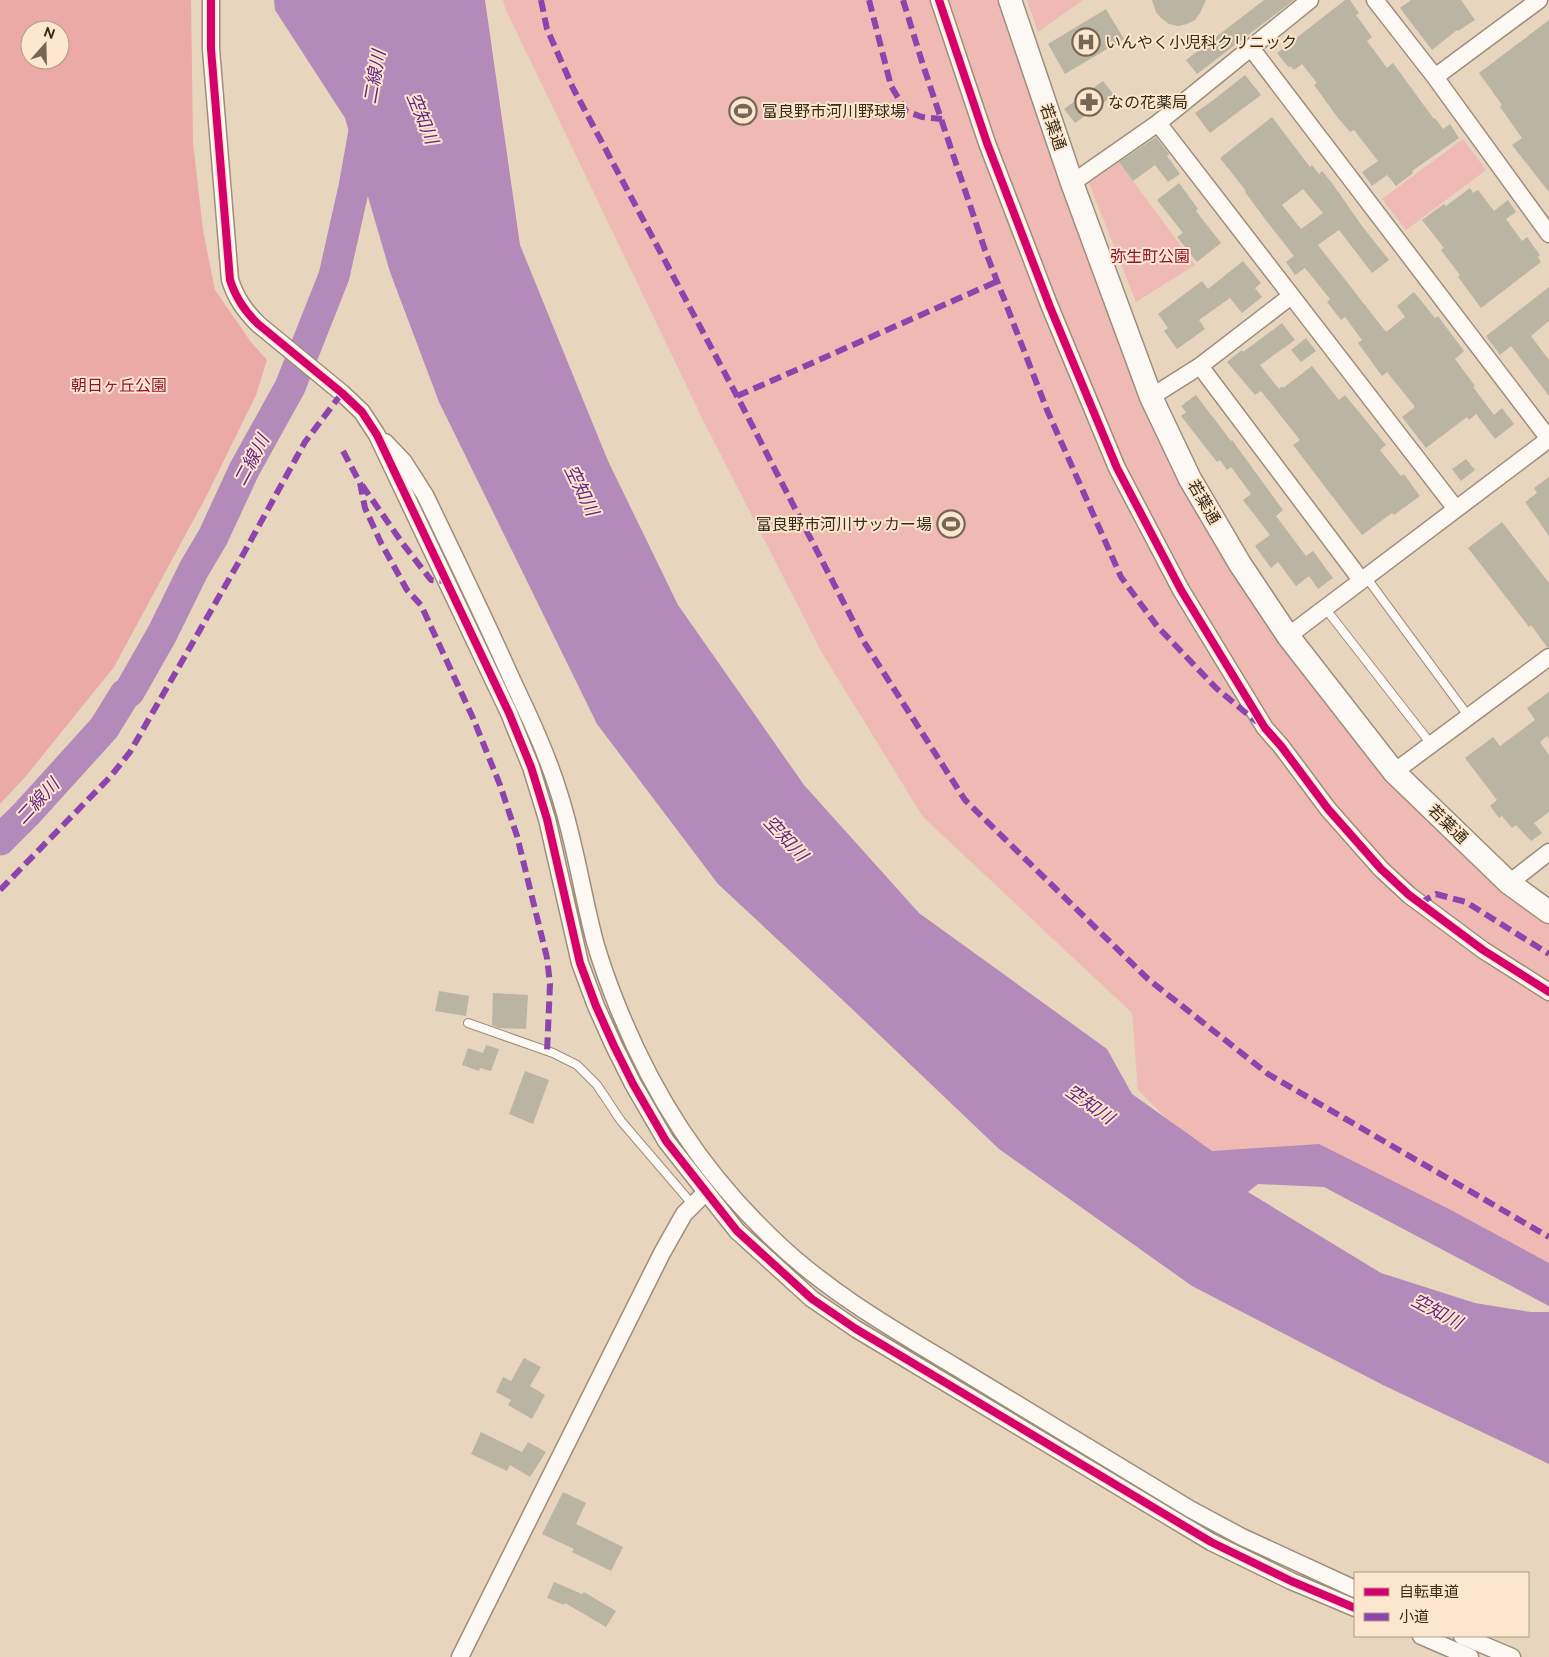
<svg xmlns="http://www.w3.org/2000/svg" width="1549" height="1657" viewBox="0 0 1549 1657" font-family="Raleway,'Noto Sans JP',sans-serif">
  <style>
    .green { fill: #f0bab4 }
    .forest { fill: #ecaaa7; fill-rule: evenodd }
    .water { fill: #b48aba }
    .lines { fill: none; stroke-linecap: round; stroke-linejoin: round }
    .river { stroke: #b48aba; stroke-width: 31 }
    .building { fill: #b9b5a2; fill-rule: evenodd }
    .lane-casing { stroke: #9c8e7b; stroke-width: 10 }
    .street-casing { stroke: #9c8e7b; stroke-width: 19 }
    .secondary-casing { stroke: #9c8e7b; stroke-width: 25 }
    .lane { stroke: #fcf9f5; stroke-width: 8 }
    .street { stroke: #fcf9f5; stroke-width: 16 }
    .secondary { stroke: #fcf9f5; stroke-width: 22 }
    .quiet { stroke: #8e44ad; stroke-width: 6; stroke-dasharray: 12 6; stroke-linecap: butt }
    .cycleway-casing { stroke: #fce7ce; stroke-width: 11 }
    .cycleway { stroke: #d6006c; stroke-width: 8 }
    .labels { text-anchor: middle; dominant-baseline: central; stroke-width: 4; stroke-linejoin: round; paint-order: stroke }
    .poi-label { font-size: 16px; fill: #382b1a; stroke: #fce7ce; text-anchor: start }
    .street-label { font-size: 16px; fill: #382b1a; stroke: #fce7ce }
    .park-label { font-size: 16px; fill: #901235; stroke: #fce7ce }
    .water-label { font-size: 18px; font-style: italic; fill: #642383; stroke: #fce7ce }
  </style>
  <rect width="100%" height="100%" fill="#e8d5be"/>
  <path class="green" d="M503 0H1010L1190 479 1394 772 1549 912V1266L1317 1160 1212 1164 1138 1090 1132 1013 923 817 822 653 703 420 505 8Z
    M1027 0H1083L1038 32Z
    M1463 139 1486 170 1406 230 1382 199Z
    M1119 162 1195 265 1136 302 1089 183Z"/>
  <path class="forest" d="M0 0H191L193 142 203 230 215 290 251 342 267 360 256 395 207 495 114 667 26 776 0 804ZM30 30H60V60H30Z"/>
  <path class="water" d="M274 0H485L520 245 608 461 678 605 804 785 919 913 1107 1049 1132 1094 1212 1151 1319 1144 1449 1209 1549 1263V1306L1324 1187 1258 1184 1248 1192 1381 1273 1475 1303 1531 1312H1549V1464L1383 1385 1192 1286 999 1149 849 1006 718 884 597 724 439 402 390 272 345 118 275 10Z"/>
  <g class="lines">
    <path class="river" d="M0 840 27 813 104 728 125 694 129 692 162 634 194 569 213 537 244 470 290 387 334 276 354 187 366 120"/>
  </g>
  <path class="building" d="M1152 0H1206L1200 13 1195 20 1187 24 1178 26 1169 24 1161 18 1156 12Z
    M1264 0H1294L1197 74 1186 60Z
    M1345 0H1350L1359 13 1356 15 1372 37 1367 41 1387 68 1393 63 1434 119 1435 118 1443 129 1450 124 1459 138 1412 171 1413 173 1396 186 1387 175 1372 186 1362 172 1378 161 1354 130 1350 132 1338 118 1314 85 1317 83 1302 64 1294 70 1290 66 1288 67 1277 53Z
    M1411 0H1461L1475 20 1458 31 1457 30 1432 50 1400 8Z
    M1106 9 1124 39 1065 74 1048 44Z
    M1549 20V192L1512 145 1522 138 1500 107 1502 105 1479 73Z
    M1245 75 1261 95 1210 133 1195 113 1212 101Z
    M1103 81 1114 95 1075 123 1064 109Z
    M1272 117 1310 167 1312 165 1319 174 1322 171 1332 183 1362 226 1389 260 1372 273 1339 230 1318 245 1386 332 1405 317 1397 306 1414 292 1435 318 1438 316 1464 351 1455 359 1475 386 1473 387 1494 415 1502 408 1514 424 1495 439 1476 414 1469 420 1467 417 1426 448 1402 417 1415 407 1387 372 1382 376 1358 343 1362 340 1345 317 1341 320 1327 302 1330 299 1305 268 1295 275 1286 262 1294 256 1265 219 1245 192 1246 191 1220 158ZM1303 189 1323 213 1301 229 1282 205Z
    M1156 137 1169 154 1167 156 1180 174 1168 182 1155 165 1133 181 1119 162Z
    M1179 183 1198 209 1196 211 1221 243 1197 262 1177 237 1183 233 1157 200Z
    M1470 188 1473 193 1478 190 1494 211 1508 200 1516 212 1506 219 1522 241 1527 237 1540 255 1538 257 1541 262 1481 308 1458 277 1460 275 1441 250 1444 248 1422 220 1444 204 1446 206Z
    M1243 261 1261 283 1255 288 1262 297 1242 313 1230 298 1199 320 1205 329 1177 349 1164 331 1168 328 1158 314 1202 281 1208 289Z
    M1549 287V321L1531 336 1549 360V396L1511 346 1500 355 1486 336Z
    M1282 323 1295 340 1260 365 1279 389 1282 386 1283 388 1312 366 1339 400 1345 395 1386 445 1380 450 1401 476 1404 474 1420 496 1394 515 1392 513 1362 535 1293 445 1300 440 1261 391 1255 395 1227 362 1242 350 1243 352Z
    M1306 338 1316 351 1301 362 1291 350Z
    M1196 395 1231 441 1232 440 1283 510 1276 516 1306 556 1313 551 1333 578 1318 589 1309 576 1296 586 1278 562 1271 568 1255 546 1270 535 1243 500 1251 494 1231 467 1227 470 1220 460 1217 462 1181 416 1186 412 1181 406Z
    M1466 459 1475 470 1461 481 1452 469Z
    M1549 477V536L1525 502 1537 493 1534 488Z
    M1502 522 1549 583V647H1547L1531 625 1529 627 1468 548Z
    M1549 692V739L1547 736 1540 742 1549 755V812L1534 823 1542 833 1531 841 1516 825 1512 828 1502 816 1499 818 1490 806 1497 800 1465 758 1493 737 1500 746 1535 720 1527 708Z
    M439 991 469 996 466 1016 435 1011Z
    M493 993 528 995 526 1029 498 1028 492 1025Z
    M486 1045 499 1049 491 1071 480 1068 479 1071 462 1065 468 1048 483 1053Z
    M525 1071 549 1080 533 1124 509 1114Z
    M524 1358 541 1367 530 1386 545 1395 532 1419 508 1405 511 1400 496 1392 503 1377 511 1381Z
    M481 1432 522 1452 528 1442 546 1452 530 1477 510 1465 507 1471 471 1454Z
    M563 1492 586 1503 576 1524 623 1547 611 1571 572 1552 574 1549 542 1534Z
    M554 1582 582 1594 584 1592 616 1611 606 1627 565 1603 564 1605 547 1598Z"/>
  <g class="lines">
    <g class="lane-casing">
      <path id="lane" d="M1366 577 1469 717
        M1325 608 1431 744
        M468 1023 553 1053 577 1065 597 1085 621 1121 693 1205"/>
    </g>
    <g class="street-casing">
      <path id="street" d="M211 0V49L230 280C236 298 244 310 258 324L342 393 362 412 377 435 509 713 531 767 547 819 580 963 596 1006 614 1046 633 1084 666 1141 737 1231 812 1299 856 1329 1211 1542 1291 1581 1355 1608
        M939 0 987 143 1050 307 1117 468 1181 590 1265 728 1281 746 1328 809 1381 869 1409 895 1483 950 1549 992
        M1375 0 1435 77 1549 234
        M1251 48 1549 439
        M1435 77 1539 0
        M1158 123 1456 509
        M1072 183 1158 123 1310 0
        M1200 366 1361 580
        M1151 397 1200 366 1291 296
        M385 442 404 462 425 495C455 557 485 619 513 682 530 718 547 754 559 793 575 842 582 893 595 942 601 963 609 985 617 1005 653 1095 701 1170 771 1237 825 1290 891 1328 956 1367 1034 1415 1112 1461 1190 1509L1242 1537 1355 1589
        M1288 636 1549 439
        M1394 772 1549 657
        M1509 883 1549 852
        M1421 1636 1470 1657
        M1462 1636 1512 1657
        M460 1657 662 1253 684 1214 706 1192"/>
    </g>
    <g class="secondary-casing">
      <path id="secondary" d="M1010 0 1072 183 1151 397 1190 479 1240 564 1288 636 1394 772 1509 883 1549 912"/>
    </g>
    <use href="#lane" class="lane"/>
    <use href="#street" class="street"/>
    <use href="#secondary" class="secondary"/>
    <path class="quiet" d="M541 0 547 29 573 88 737 396 864 642 965 800 1148 979 1268 1074 1549 1237
      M869 0 891 86 906 111 922 117 942 119
      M903 0 923 65 985 250 1047 410 1121 577 1157 626 1216 688 1257 722
      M737 396 998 281
      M343 451 360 483 365 508 381 543 407 590 421 605 473 718 500 785 517 836 547 958 550 984 547 1052
      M362 485 403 544 431 580 445 581
      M0 890 111 776 130 752 240 560 305 442 342 393
      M1420 903 1436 894 1466 902 1549 954"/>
    <g class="cycleway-casing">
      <path id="cycleway" d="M211 0V49L230 280C236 298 244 310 258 324L342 393 362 412 377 435 509 713 531 767 547 819 580 963 596 1006 614 1046 633 1084 666 1141 737 1231 812 1299 856 1329 1211 1542 1291 1581 1355 1608
        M939 0 987 143 1050 307 1117 468 1181 590 1265 728 1281 746 1328 809 1381 869 1409 895 1483 950 1549 992"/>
    </g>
    <use href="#cycleway" class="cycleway"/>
  </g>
  <defs>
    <g id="hospital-ring" transform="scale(1.4375)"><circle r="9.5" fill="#fce7ce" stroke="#766653" stroke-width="1.5"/><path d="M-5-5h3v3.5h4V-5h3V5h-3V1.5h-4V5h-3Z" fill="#766653"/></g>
    <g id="pharmacy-ring" transform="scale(1.4375)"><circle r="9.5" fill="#fce7ce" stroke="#766653" stroke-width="1.5"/><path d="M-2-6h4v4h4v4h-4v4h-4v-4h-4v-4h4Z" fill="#766653"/></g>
    <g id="stadium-ring" transform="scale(1.4375)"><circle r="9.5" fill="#fce7ce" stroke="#766653" stroke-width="1.5"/><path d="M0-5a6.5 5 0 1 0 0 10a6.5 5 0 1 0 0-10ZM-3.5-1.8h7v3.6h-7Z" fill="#766653"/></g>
  </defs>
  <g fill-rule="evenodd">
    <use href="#hospital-ring" x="1086" y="42"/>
    <use href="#pharmacy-ring" x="1089" y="102"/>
    <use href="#stadium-ring" x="743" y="111"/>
    <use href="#stadium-ring" x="951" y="524"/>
  </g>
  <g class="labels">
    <g class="poi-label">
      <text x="1105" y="42">いんやく小児科クリニック</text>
      <text x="1108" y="102">なの花薬局</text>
      <text x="762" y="111">富良野市河川野球場</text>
      <text x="932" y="524" text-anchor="end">富良野市河川サッカー場</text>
    </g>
    <g class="street-label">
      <text transform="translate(1053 127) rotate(71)">若葉通</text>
      <text transform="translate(1204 502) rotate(60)">若葉通</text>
      <text transform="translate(1448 824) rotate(44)">若葉通</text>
    </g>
    <g class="park-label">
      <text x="1150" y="256">弥生町公園</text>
      <text x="119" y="385">朝日ヶ丘公園</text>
    </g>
    <g class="water-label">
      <text transform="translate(374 77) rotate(-80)">二線川</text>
      <text transform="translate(423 118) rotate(68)">空知川</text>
      <text transform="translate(251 460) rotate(-62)">二線川</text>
      <text transform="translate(582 490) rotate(64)">空知川</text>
      <text transform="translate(37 801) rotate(-47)">二線川</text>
      <text transform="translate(786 838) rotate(47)">空知川</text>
      <text transform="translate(1090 1104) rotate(35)">空知川</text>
      <text transform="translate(1437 1311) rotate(28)">空知川</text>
    </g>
  </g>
  <rect x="1354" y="1572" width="175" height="65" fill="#fce7ce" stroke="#ae9c86"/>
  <rect x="1364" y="1588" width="25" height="8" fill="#d6006c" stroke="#ae9c86"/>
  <text x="1399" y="1597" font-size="15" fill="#382b1a">自転車道</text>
  <rect x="1364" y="1613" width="25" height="8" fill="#8e44ad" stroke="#ae9c86"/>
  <text x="1399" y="1622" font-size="15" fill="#382b1a">小道</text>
  <g transform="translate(45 45) rotate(20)"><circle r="24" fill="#fce7ce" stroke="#ae9c86"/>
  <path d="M0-4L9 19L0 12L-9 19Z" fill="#766653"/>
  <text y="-8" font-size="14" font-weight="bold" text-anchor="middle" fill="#382b1a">N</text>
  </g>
</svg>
